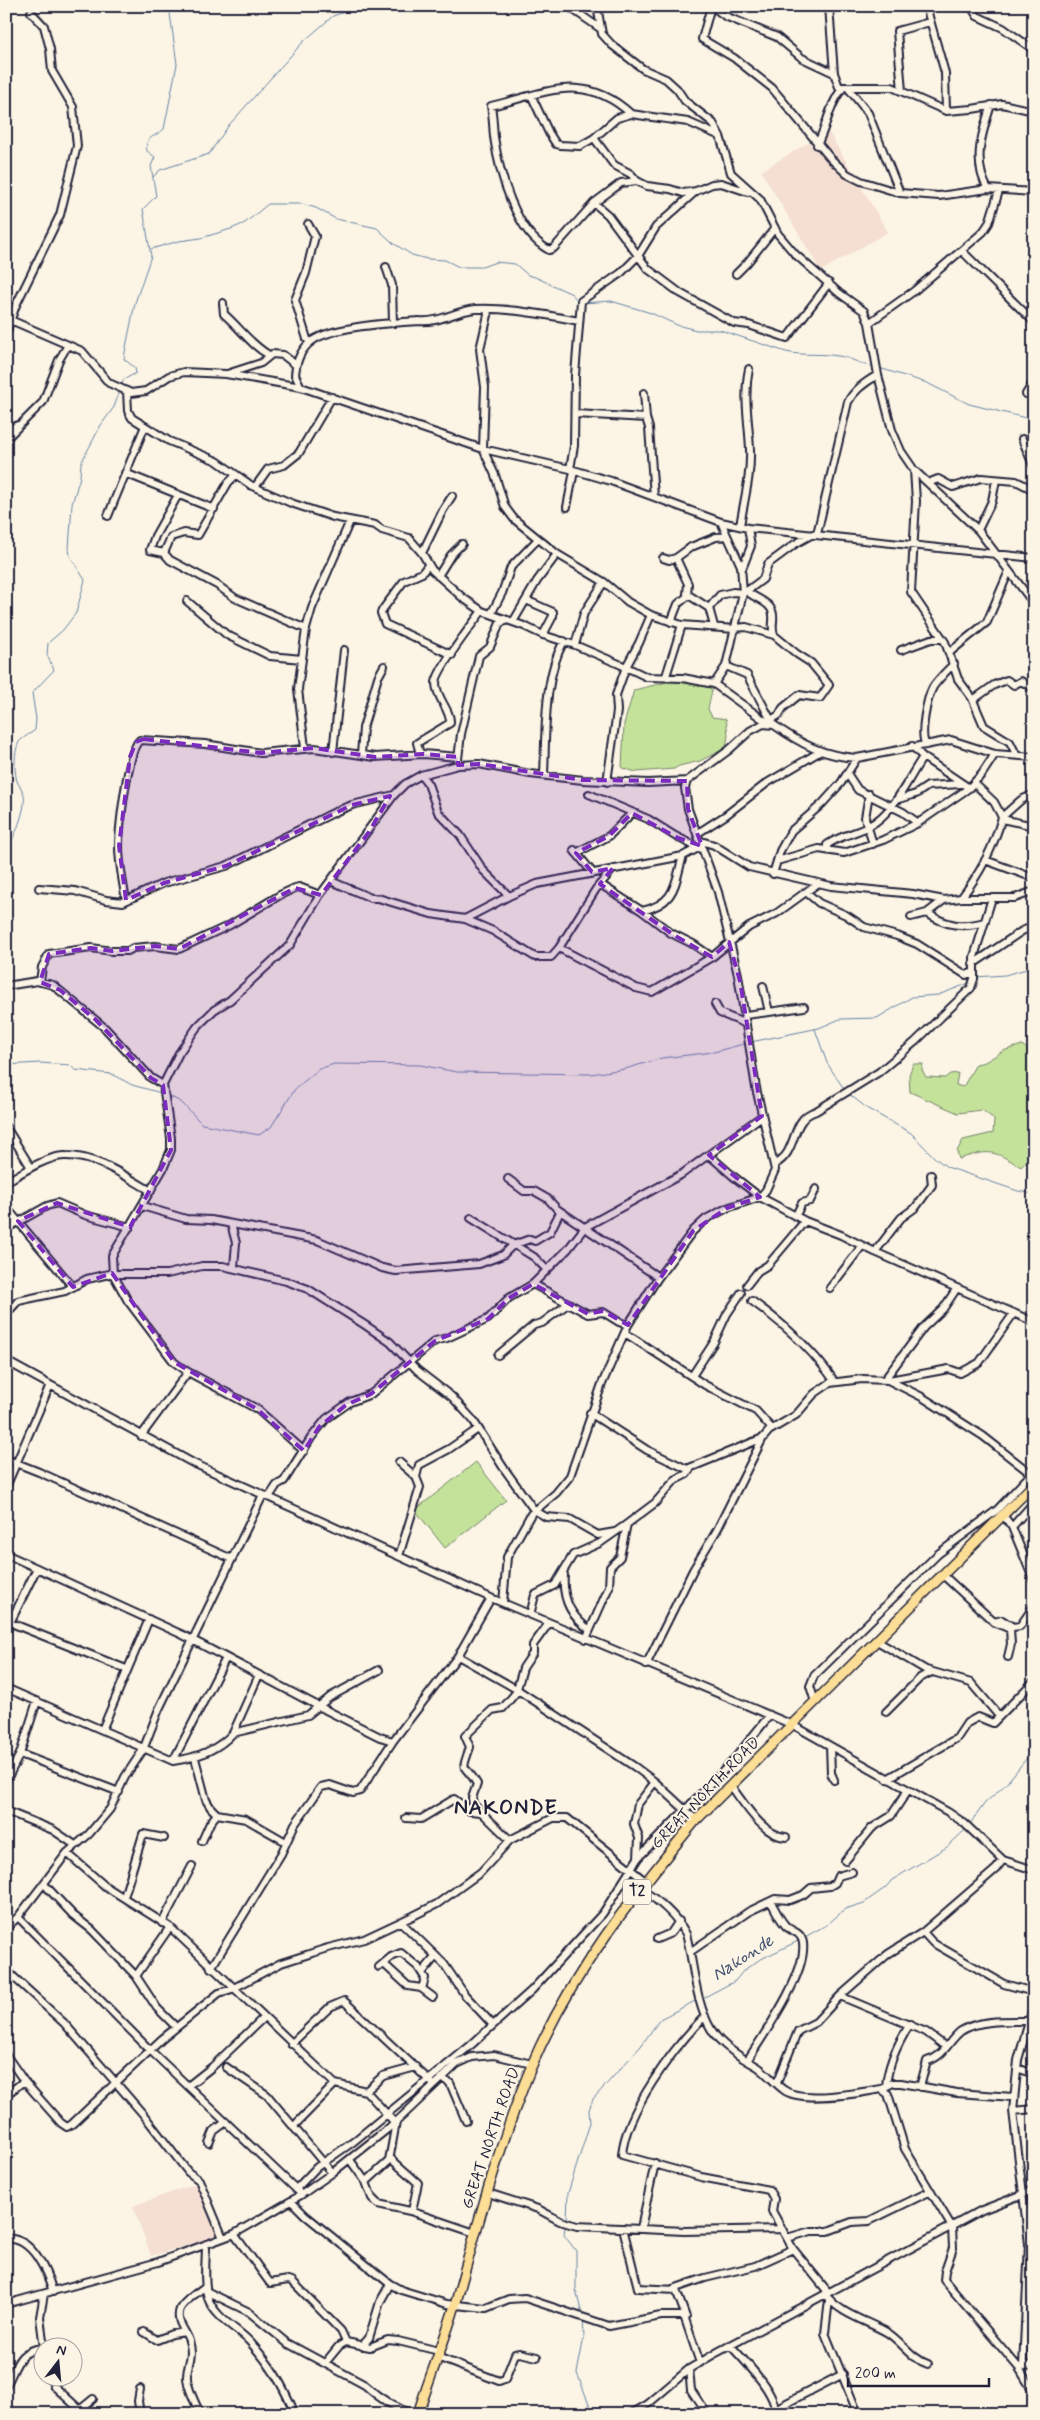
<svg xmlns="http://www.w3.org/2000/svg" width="1040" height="2420" viewBox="0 0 1040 2420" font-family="Mynerve,sans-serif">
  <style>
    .built { fill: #f5dfd2 }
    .green { fill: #c4e29a; stroke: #73826a }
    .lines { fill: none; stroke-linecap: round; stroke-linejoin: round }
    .stream { stroke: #6481a5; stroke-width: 1 }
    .minor-casing { stroke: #22223b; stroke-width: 10 }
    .highway-casing { stroke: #22223b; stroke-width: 12 }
    .minor { stroke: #fcf5e5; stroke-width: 6 }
    .highway { stroke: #fdde96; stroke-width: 9 }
    .marked { fill: #7b2cbf; fill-opacity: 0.2; stroke: #7b2cbf; stroke-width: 4; stroke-dasharray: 10 6; stroke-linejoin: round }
    .labels { text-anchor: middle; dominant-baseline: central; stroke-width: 4; stroke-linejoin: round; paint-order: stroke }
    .shield { fill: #fcf5e5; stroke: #63616e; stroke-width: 1 }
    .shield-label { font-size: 15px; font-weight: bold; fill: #22223b }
    .street-label { font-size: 16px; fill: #22223b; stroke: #fcf5e5 }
    .water-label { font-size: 18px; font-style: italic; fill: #435270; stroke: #fcf5e5 }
    .district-label { font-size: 21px; font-weight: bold; letter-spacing: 1px; fill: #22223b; stroke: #fcf5e5 }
  </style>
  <rect width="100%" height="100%" fill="#fcf5e5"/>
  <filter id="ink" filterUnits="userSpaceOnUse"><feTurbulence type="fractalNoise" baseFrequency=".02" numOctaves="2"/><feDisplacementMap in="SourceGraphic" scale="10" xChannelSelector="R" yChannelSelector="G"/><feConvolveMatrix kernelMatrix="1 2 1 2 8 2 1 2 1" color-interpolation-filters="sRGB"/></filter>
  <g filter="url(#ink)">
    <path class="built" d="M828 131 888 232 821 271 761 171Z
      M198 2183 218 2236 151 2256 133 2206Z"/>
    <path class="green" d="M671 679 713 686 708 709 712 717 726 719 728 735 726 748 700 761 679 766 674 769 636 772 622 768 624 724 634 690 663 683Z
      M1022 1045 1034 1054V1154L1021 1167C993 1150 990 1149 959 1159L957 1151 963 1140 993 1133 994 1119 982 1110 958 1113 910 1092 909 1075 913 1064H923L922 1070 926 1077 945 1078 950 1074 958 1073 956 1085 963 1087 976 1064 985 1062 1003 1051Z
      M476 1462 506 1500 445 1548 415 1510Z"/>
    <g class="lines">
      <path class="stream" d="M153 177 160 170 209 154 229 125 304 41 333 16 362 6
        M151 249 179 241 201 238 231 229 245 223 268 204H302L316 208 336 219 377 228 393 243 412 255 427 259 445 260 459 267H482L496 262 515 264 528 275 535 277 572 294 579 302
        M583 303 611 301 651 313 677 325 696 330H720L786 352C803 356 820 353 838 356 850 357 860 365 872 366
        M879 368 927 383 969 404 1034 420
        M122 385 123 380 136 373 135 368 124 359 125 352 135 303 151 256 143 209 156 196 151 166 155 157 147 151C144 136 156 137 164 129L177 64 169 6
        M6 850C14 841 27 806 24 795 23 790 19 786 17 781 14 771 14 751 19 742 22 738 30 734 35 730L36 719 32 693 54 670 47 655 48 643 63 630 76 613 85 580 70 556 69 549 72 504 80 477 81 463 101 425 114 407 120 391
        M976 977 1005 975 1034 967
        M815 1029 827 1063 844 1089
        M751 1042 819 1028 840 1019 877 1018 912 997 938 995 967 984 972 976
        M6 1065 40 1063 70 1065 75 1070 112 1074 132 1085 161 1093
        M849 1094 868 1109 911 1133 935 1158 947 1167 1018 1191 1034 1194
        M167 1095 181 1102 202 1124 259 1135 271 1127 295 1089 319 1069 334 1064 420 1065 457 1072 591 1074 625 1069 662 1058 714 1052 747 1043
        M970 1824 985 1803 1006 1784 1034 1749
        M805 1937 828 1924 845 1909 864 1903 885 1888 892 1880 947 1847 966 1829
        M701 1999 735 1981 744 1970 759 1960 800 1940
        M567 2221 568 2193 590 2123 589 2110 593 2099 641 2046 660 2019 697 2000
        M565 2227 564 2235 576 2251V2290L582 2315
        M583 2319 584 2337 577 2373 593 2414"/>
      <g class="minor-casing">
        <path id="minor" d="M568 6 601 29
          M597 6 602 34 612 45 643 69 666 79 677 89 685 101 713 123 720 136 731 173 760 199 778 234 795 254 839 293 864 311 869 323 878 375 892 430 901 451 914 470 978 530 1034 604
          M711 6 702 39 734 58 772 88 831 159 847 174 861 181 900 193 939 196 988 189 1034 192
          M712 6 725 16 777 37 802 58 834 73
          M829 6 834 73 839 87H892L946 111 972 109 1002 104 1034 111
          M926 6 945 73 946 111
          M971 6 977 16 1003 28 1034 50
          M848 88 868 113 900 193
          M902 91 897 31 930 22
          M532 97 549 133 556 144 560 145 580 146 594 138 617 118 631 114 688 122 720 136
          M631 114C584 70 543 94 491 106 493 116 493 127 494 137 499 172 515 232 549 250L554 248 594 203 621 183 637 181
          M594 138 614 165 631 174 637 181 647 186 670 189 683 193 696 191
          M817 145C827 126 829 105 842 89
          M988 189C972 162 982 133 991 105
          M594 203 608 215 648 269 680 293 734 323 749 325 787 338 829 283
          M308 224 315 236 306 273 295 300 307 339 310 342
          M962 251 1034 322
          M386 267 392 285 393 323
          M736 274 747 263 775 228
          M223 303 224 314C240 328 251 345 269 355
          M487 310 488 315 480 349 485 387 483 449 495 475 505 507 514 519 557 554 604 582 628 602 651 615 682 625 735 629
          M6 318 82 351 109 383 131 393 146 391 169 376 184 372 226 374 301 387 483 449 570 469 611 481 721 522 748 528 1034 558
          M869 323 914 291 983 232 989 223 999 191
          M6 333 16 305 60 215 77 146 73 107 52 71 50 49 44 26 31 12
          M227 374 261 363 272 354 283 355 296 365
          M301 387 295 375C296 362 301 349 312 341 332 326 392 323 419 321 439 323 456 311 475 309 505 307 549 315 579 321
          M127 391 128 411 132 418 169 441 217 461 252 486 291 503 333 517 375 525 382 530 409 538 422 553 432 570 463 598 482 611 524 626 543 635 575 645 626 667 639 643 651 615
          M644 393 646 418 649 428 654 497
          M1026 394 1034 381
          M576 414 646 418
          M6 430 18 425
          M6 439 43 402 59 360 68 345
          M1022 439 1034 467
          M570 469 574 446 575 375 581 301 621 273 638 256 656 227 696 191 712 184 721 183 748 192
          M914 470 916 501 911 592 945 642 958 679 972 698 984 726 1010 742 1016 754
          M125 473 214 509
          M928 483 938 479 953 487 981 478 1016 481 1034 490
          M255 487 268 469 284 465 299 453 332 397
          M178 495 155 536 150 550 164 553 170 560 217 585 235 598 306 629
          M567 507 574 471
          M108 516 145 426
          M740 526C744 500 751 476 750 450 749 422 743 397 749 369
          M978 530 992 501 996 480
          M817 534 848 402C854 390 867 381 878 375
          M164 553 171 537 184 533 198 535 228 483 236 475
          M422 553 443 510 452 496
          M663 558 669 560 676 558 691 547 716 537 727 536
          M676 558 688 584 687 594 709 608 714 626
          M428 565 422 573 404 581 383 609 381 613 385 624 452 655
          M742 569 751 546 748 528
          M438 576 451 555 462 544
          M746 591C754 598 772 602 773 615 774 622 771 626 774 635
          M526 600 553 612V616L543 635
          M187 601 227 635 270 656 302 659
          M709 608 720 595 733 592 743 593 751 588 763 579 768 564 795 544 813 534
          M491 614 502 593 511 567 538 539
          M513 622 537 581 557 554
          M671 622 678 604 689 595
          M735 628 746 627 774 635 797 654 811 663 829 685 820 698 799 695 783 708 779 715 771 720
          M575 645 584 613 604 582
          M901 650 931 639H943
          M950 652 987 622 1009 571
          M726 666 747 675 773 724
          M666 676 682 625
          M714 684 726 666 743 593 741 566 721 522
          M973 700 994 685 1007 680 1014 685 1021 681 1034 689
          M926 745C919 735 927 698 933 687 937 681 948 669 954 664
          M912 746 923 757 969 788
          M305 748 298 689 306 629 312 608 350 521
          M333 752 344 650
          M420 754 417 743 450 723C451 710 436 698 436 683 436 671 473 623 482 611
          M361 755 363 728 378 677 384 666
          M458 759 461 734 479 656 490 647 500 623 508 620
          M544 774C546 733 543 678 564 641
          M421 775 428 784 438 812 460 835 483 870 509 896
          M848 775 858 790 903 812 918 823
          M607 782 617 711 616 695 626 667 647 677 683 678 714 684 768 723
          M589 794 648 819 675 836 699 848
          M869 794 865 818 873 844
          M896 800 916 794 928 786 961 784
          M1002 817 1021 800 1034 794
          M1002 819 1034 826
          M698 833 726 815 767 783 821 751
          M701 841 714 845 749 867 831 886 913 894 944 900 961 898H1015L1034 891
          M574 850 592 872
          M827 850V845C840 835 855 834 869 826 895 812 907 780 923 757
          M576 853 609 836 632 813
          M985 860 1034 878
          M777 861 819 849 844 853 883 840 918 823 969 788 982 774 995 754
          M773 874 780 851 791 831 822 804 841 783 857 758
          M331 881 371 898H378L431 914 465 919 509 896 537 884 683 856 702 846
          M600 884 642 911 671 933 693 944 712 957
          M39 888 75 891 106 900 123 902 164 883 226 866 337 811 352 805 394 795 405 784 421 775 458 765 479 764 530 774 583 780 648 783 687 781
          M806 892 819 903 846 915 864 927 897 936 917 944 966 975 974 972
          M961 898C980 874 994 846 1002 817L994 802 974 783
          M126 900C123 883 119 864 119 846 119 829 128 748 140 740L205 744 261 753 314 748 375 757 423 754 458 757
          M642 911C676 903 674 886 683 856
          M927 913C946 926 963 928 985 922
          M911 917 927 913 944 900
          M465 919 493 931 535 957H551L559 948 596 889 613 869
          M559 948 636 988 652 992 712 957 749 927 777 913 817 884
          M973 964 1022 931 1034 926
          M40 982 42 967 49 954 91 948 112 951H128L133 948 155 946 179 949 230 925 280 895 295 888 299 887 320 895
          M6 986 37 981 53 985 105 1028 151 1078 163 1085
          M715 1004 720 1013 746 1024
          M769 1012 804 1007
          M745 1015 769 1012 763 986
          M1033 1052H1034
          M6 1127 30 1166
          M709 1155 733 1176 760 1197 805 1221 841 1235 875 1252 1034 1322
          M775 1164C799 1152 789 1119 816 1111L879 1072 915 1042 971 988 974 979V957L992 898
          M508 1179 524 1191H534L548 1199 557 1209 658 1277
          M6 1182C21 1173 49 1155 66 1156 97 1156 125 1176 151 1191
          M142 1206 186 1219 211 1220 317 1240 382 1268 396 1271 479 1264 503 1255 513 1245 530 1239 535 1241 550 1232 560 1212
          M6 1207 73 1287
          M796 1215 802 1203 810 1201 816 1189
          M471 1218 534 1257 546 1269
          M231 1224 236 1243 234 1267
          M6 1229 47 1206 57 1203 85 1215 130 1227
          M875 1252 901 1218 916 1207 932 1185 931 1175
          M533 1284 588 1314 603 1312 619 1322 628 1325
          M747 1285 758 1271 768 1265 805 1221
          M830 1288 862 1246
          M752 1301C784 1324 813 1350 835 1382
          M6 1314 18 1301 65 1291 87 1279 109 1274H167L202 1266H223L286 1281 308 1289 365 1325 390 1342 417 1370 452 1397 473 1420 503 1467 534 1510 546 1517 570 1519 598 1535 615 1532
          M625 1333 705 1385 756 1411 772 1429
          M498 1355 534 1325 542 1323 569 1303
          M6 1361 193 1463 491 1598 793 1725 948 1812 964 1823 1003 1860 1034 1870
          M692 1376 714 1342 727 1314 741 1293
          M885 1379 924 1327 943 1309 957 1288
          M889 1380 949 1369 960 1373 979 1363 1014 1313
          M590 1413 647 1450 687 1469 763 1438
          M141 1436 188 1372
          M304 1451 257 1409 188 1372 174 1362 128 1301 113 1274 112 1256 163 1169 171 1150V1138L163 1085 179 1053 197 1027 214 1010 230 1000 290 945 320 895 394 795
          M6 1459 39 1472 232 1559
          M399 1462 416 1477 420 1487 399 1556
          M416 1477 419 1465 449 1449 478 1429
          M6 1487 50 1385
          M269 1497 277 1485 284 1481 311 1438 326 1419 350 1402 371 1394 435 1341 447 1338 488 1319 509 1298 533 1284 568 1249 585 1227 682 1174 762 1116
          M1003 1515 1012 1527 1034 1581
          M1012 1527 1034 1502
          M6 1554 183 1635 320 1707 380 1737 393 1741
          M564 1575C562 1598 571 1617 590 1630
          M943 1575 994 1622 1010 1629 1011 1644 1008 1657
          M503 1603 507 1557 531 1514 556 1493 570 1476 602 1384 628 1325 657 1279 693 1231 706 1219 727 1208 760 1197 766 1190 775 1170 756 1088 738 975 718 892 688 809 685 788 687 781 729 750 750 731 763 724 774 725C801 744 823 756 857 758L951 740 995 754 1034 757
          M530 1615 535 1595 555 1585 573 1555 600 1543 627 1524 655 1503 675 1480 687 1474 690 1469
          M994 1622 1002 1620 1013 1627 1020 1626 1034 1606
          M11 1623 126 1669
          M6 1631 37 1568
          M586 1639 609 1587 610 1567 620 1557 627 1524
          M877 1641 926 1670 971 1683 999 1716
          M458 1656 518 1690 635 1767 655 1782 696 1820
          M646 1665 693 1570 717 1530 763 1438 769 1431 796 1415 814 1394 830 1383 862 1379 888 1380 922 1397 983 1436 1034 1476
          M6 1688 173 1761 226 1658
          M517 1689 523 1668 533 1653V1645L549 1623
          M815 1702 810 1686 814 1676 938 1554 997 1510 1031 1474
          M886 1712 920 1678 931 1672
          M102 1730 149 1619
          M233 1733 308 1715 330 1697 379 1670
          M830 1746 831 1773 834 1780
          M20 1754 119 1792
          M195 1758 206 1800 211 1808 217 1814 246 1819 286 1842
          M173 1761C196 1758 217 1751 233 1733L259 1675
          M887 1779 957 1738 967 1723 978 1717 993 1723 1034 1681
          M6 1781 20 1754 37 1701
          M731 1786C744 1803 763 1836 786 1837
          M6 1811 53 1830 75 1845
          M406 1818 421 1819 454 1799 470 1811 481 1812
          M510 1840 473 1804 472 1798 477 1784C464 1761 460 1776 470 1747L465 1736 492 1710 503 1708 518 1690
          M202 1841 210 1823 217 1814
          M67 1853 105 1886 170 1927 335 2084 366 2091 395 2123
          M638 1858 639 1838 634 1824 638 1804 655 1782
          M845 1861 872 1828 891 1816 908 1790
          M44 1884 73 1915 92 1930 136 1976 157 2008 176 2027
          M640 1888C658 1901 675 1913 686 1934 694 1964 695 2002 711 2029 721 2046 742 2058 758 2067 768 2074 774 2083 784 2090 801 2103 860 2093 881 2089L888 2094 905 2149 952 2227 953 2248 945 2271 944 2280 1019 2368 1034 2393
          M124 1897 143 1834 164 1838
          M18 1917 150 2050 298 2191
          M401 1922 444 1964 465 1995 493 2025
          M162 1923 192 1866
          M6 1928 18 1917 67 1853 89 1834 110 1809 125 1777 143 1750 159 1709 263 1495
          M923 1932 933 1943 1004 1984 1034 1992
          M657 1939 671 1933 679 1921
          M690 1952 748 1912 775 1899 790 1900 803 1895 811 1888 830 1886 835 1883 838 1876 852 1872
          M384 1964 408 1986 421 1988 433 1997
          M379 1967 391 1957 401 1953 418 1967 425 1978 422 1989
          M211 1968 281 1854 295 1824 321 1787 330 1785 353 1793 360 1791 393 1741 458 1656 491 1598
          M6 1970 64 2023 143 2114 188 2172 199 2180 223 2238
          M422 1973 436 1956
          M136 1976 170 1927
          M840 1996 926 2032 946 2047
          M705 2016C675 2046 625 2112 622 2155L701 2177 769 2190 774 2199 772 2211 793 2249 828 2292
          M291 2044 330 2007 344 2001 431 2082
          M6 2055 24 2081 61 2123 67 2127 72 2124 162 2039 219 1993 232 1989 281 1963 328 1948 364 1939 413 1916 437 1904 481 1872 510 1840 553 1818H567L645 1881
          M747 2061C764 2034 807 1974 803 1943 801 1930 790 1932 785 1925 779 1918 775 1909 771 1902
          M226 2067 267 2095 332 2173
          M1017 2068 1034 2074
          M441 2078 450 2083 466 2121
          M777 2083 798 2031 816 2022 840 1996 888 1954 923 1932 996 1869 1003 1860
          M188 2086 212 2067 263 2018
          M886 2086C888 2064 898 2043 910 2024
          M920 2087 927 2061C943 2058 948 2041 961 2031 979 2019 1010 2021 1030 2021
          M881 2089 893 2083H901L957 2093 1013 2097
          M366 2091 383 2076 416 2067
          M6 2095 24 2081
          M1013 2111 1034 2109
          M293 2127 335 2084
          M209 2143 214 2131 226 2122
          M390 2158 418 2183 412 2211
          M350 2160 366 2182 372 2198 378 2204 410 2211 475 2233
          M366 2182 389 2161 396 2122
          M296 2189 317 2167 353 2142 471 2045 532 1990 603 1913 638 1858 731 1763 770 1715
          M488 2193 538 2209 560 2221 577 2226 684 2231 782 2229
          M291 2201 305 2215 390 2284 401 2290 447 2304 486 2308 509 2299 525 2298 609 2326 661 2316H684L700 2363
          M623 2228 638 2288 676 2290 686 2317
          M641 2228 655 2163
          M234 2234 270 2283 288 2280 292 2281 341 2331 346 2342
          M787 2238 811 2231H828L852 2222 869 2221 931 2191
          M6 2239C32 2236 47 2272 53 2292
          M206 2244C206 2261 203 2282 208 2298 215 2318 237 2328 250 2342 271 2365 283 2385 295 2414
          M673 2289 705 2278 755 2266 793 2249
          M206 2291 249 2312 287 2343 365 2385C379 2398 396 2409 414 2414
          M825 2294C839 2314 868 2321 888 2333 902 2342 912 2359 928 2364
          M829 2300 825 2333 858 2414
          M6 2304 158 2262 234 2234 301 2195 332 2173 395 2123 457 2064 472 2057 494 2055 532 2064
          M144 2332 157 2340 172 2334 185 2332
          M730 2345C743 2359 778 2394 775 2414
          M362 2346 369 2338 380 2302 390 2284
          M44 2348 40 2317 44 2294
          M437 2357 499 2381 505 2379 515 2354 520 2353 537 2357
          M325 2363 339 2346 346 2342 370 2347 388 2340 398 2341 439 2351
          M1023 2366 1029 2244 1013 2111 1018 2060 1034 2004
          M1021 2367 1030 2365 1034 2368
          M689 2369 691 2390 707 2414
          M51 2378 54 2386 79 2409 82 2408 89 2414
          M6 2386C17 2366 17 2351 42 2348
          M82 2408 93 2399
          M775 2409 843 2374
          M140 2414 138 2401 140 2389
          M201 2414C196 2406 186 2384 187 2375 188 2362 194 2356 189 2341 186 2330 175 2322 180 2309 184 2301 198 2292 206 2286
          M631 2414 648 2404 689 2369 716 2353 982 2210 1034 2190"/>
      </g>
      <g class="highway-casing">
        <path id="highway" d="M418 2414C430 2376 445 2340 456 2302 478 2223 500 2141 532 2065 571 1973 633 1896 696 1820L1034 1484"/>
      </g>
      <use href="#minor" class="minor"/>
      <use href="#highway" class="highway"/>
    </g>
  </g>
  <path class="marked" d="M144 739 261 753 314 748 375 757 423 754 458 757V765L479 764 583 780 687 781 688 809 702 846 678 838 632 813 609 836 576 853 592 872 613 868 600 884 674 935 712 957 729 942 740 981 762 1116 709 1155 760 1197 727 1208 693 1231 628 1325 603 1311 588 1314 533 1284 509 1298 488 1319 435 1341 371 1394 346 1405 319 1427 304 1451 257 1409 174 1362 112 1273 73 1287 18 1221 57 1203 130 1227 171 1150 163 1085 151 1078 96 1020 60 990 40 982 49 954 91 948 112 951 155 946 179 949 295 888 321 895 369 832 390 796 352 805 226 866 164 883 126 900 119 846 130 757 136 742Z"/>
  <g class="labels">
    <rect class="shield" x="623" y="1879.5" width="28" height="25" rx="4"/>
    <g class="shield-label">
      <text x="637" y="1892">T2</text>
    </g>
    <g class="street-label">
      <text transform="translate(706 1793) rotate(-46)">GREAT NORTH ROAD</text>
      <text transform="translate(491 2138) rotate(-71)">GREAT NORTH ROAD</text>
    </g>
    <g class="water-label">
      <text transform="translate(743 1958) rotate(-33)">Nakonde</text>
    </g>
    <g class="district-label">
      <text x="506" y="1808">NAKONDE</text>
    </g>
  </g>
  <rect width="1040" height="2420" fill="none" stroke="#fcf5e5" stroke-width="25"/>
  <rect x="12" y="12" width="1015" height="2395" fill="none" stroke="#22223b" stroke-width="2" filter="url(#ink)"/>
  <g transform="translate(58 2362) rotate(16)"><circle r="24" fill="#fcf5e5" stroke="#a5a1a1"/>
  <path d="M0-4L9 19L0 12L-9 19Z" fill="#22223b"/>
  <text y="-8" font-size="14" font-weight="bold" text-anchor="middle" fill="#22223b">N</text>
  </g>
  <path d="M848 2378v8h141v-8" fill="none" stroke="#22223b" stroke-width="2.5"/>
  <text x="855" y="2378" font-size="15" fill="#22223b" stroke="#fcf5e5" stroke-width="4" paint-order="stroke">200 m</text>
</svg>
